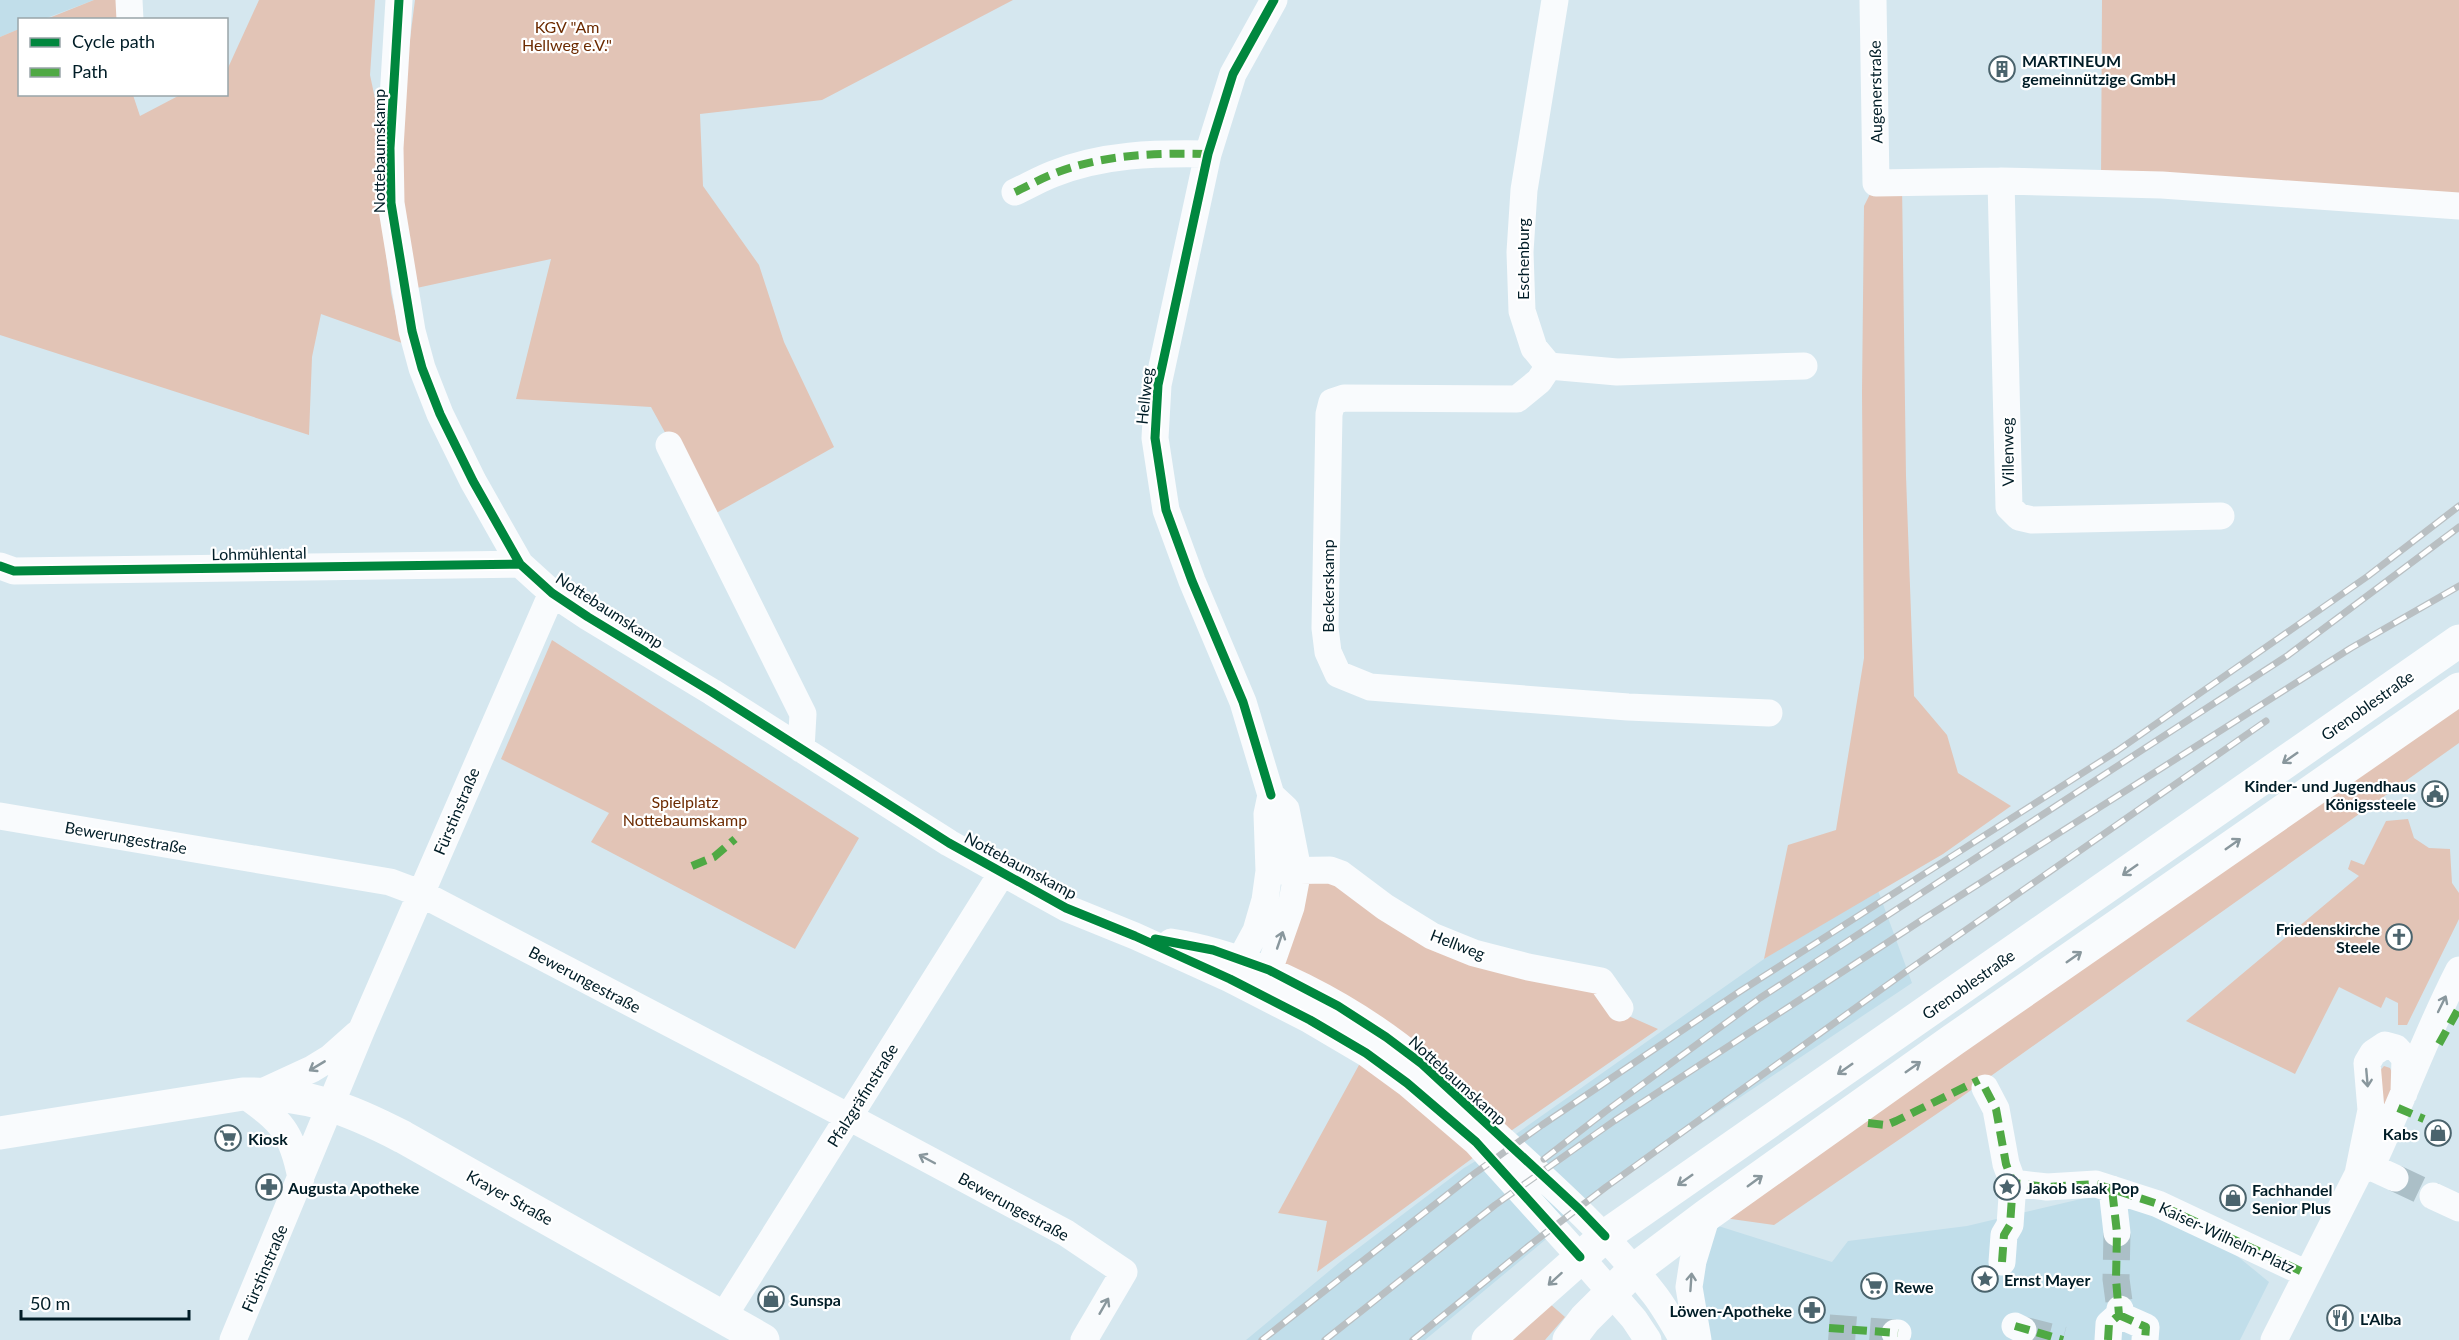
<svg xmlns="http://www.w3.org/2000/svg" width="2459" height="1340" viewBox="0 0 2459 1340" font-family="Lato,sans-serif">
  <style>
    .built { fill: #c1deea }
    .green { fill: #e2c4b6 }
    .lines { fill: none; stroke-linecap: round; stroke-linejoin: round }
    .minor-tunnel { stroke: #abbfc7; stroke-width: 27; stroke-dasharray: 27 14; stroke-linecap: butt }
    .minor { stroke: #f9fbfd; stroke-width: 27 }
    .major { stroke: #f9fbfd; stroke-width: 33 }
    .rail-casing { stroke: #b9bfc2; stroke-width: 7 }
    .rail { stroke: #fff; stroke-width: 4.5; stroke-dasharray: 14; stroke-linecap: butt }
    .quiet { stroke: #4fa944; stroke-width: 8; stroke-dasharray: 15 8; stroke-linecap: butt }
    .cycleway-casing { stroke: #fff; stroke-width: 13 }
    .cycleway { stroke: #00873e; stroke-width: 9 }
    .oneway { stroke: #89979d }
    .labels { text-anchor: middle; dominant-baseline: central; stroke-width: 4.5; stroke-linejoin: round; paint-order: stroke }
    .park-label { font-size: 16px; fill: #6c2b02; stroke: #fff }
    .poi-label { font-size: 16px; font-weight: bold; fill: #011d27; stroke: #fff; text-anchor: start }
    .street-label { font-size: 16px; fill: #011d27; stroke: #fff }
  </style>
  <rect width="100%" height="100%" fill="#d5e7ef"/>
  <path class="built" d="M0 0H94L44 19 20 20 19 29 0 37Z
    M1876 885 1912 983 1622 1176 1425 1340H1246L1340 1262 1464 1168 1489 1153 1764 959Z
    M2102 1194 2220 1242 2269 1282 2240 1340H1703L1697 1261 1712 1224 1832 1262 1848 1241 1967 1226Z"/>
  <path class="green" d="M94 0H117L119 19 44 20Z
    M259 0H375L370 75 380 122V202L391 293 402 343 321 314 312 357 309 435 0 335V37L19 29 20 94 133 95 140 116 180 95 226 94 227 70Z
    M415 0H1013L822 100 700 114 703 186 759 265 784 342 834 447 711 516 651 407 516 399 551 259 412 289 398 204 399 126Z
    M2102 0H2459V205L2101 183Z
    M1875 184H1902L1906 476 1914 696 1947 735 1958 773 2011 806 1943 854 1764 959 1788 845 1836 830 1864 658 1862 392 1864 206Z
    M552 640 859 838 795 949 591 842 609 813 501 759Z
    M2459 691V743L1960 1098 1774 1225 1710 1216Z
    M2408 819 2414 838 2429 848 2450 849 2452 883 2459 893V919L2407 1025H2398V1003L2386 997 2381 1008 2339 987 2295 1074 2186 1021 2359 876 2348 869 2351 860 2364 865 2386 821Z
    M1319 870 1383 909 1599 983 1615 1010 1658 1029 1505 1135 1272 969 1299 872Z
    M1365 1054 1481 1152 1317 1272 1327 1221 1278 1213Z
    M2384 1066 2390 1068C2400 1089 2393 1100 2378 1117V1073Z
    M1549 1303 1565 1317 1545 1340H1506Z"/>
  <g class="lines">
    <path class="minor-tunnel" d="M2395 1178 2433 1196
      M2117 1233 2116 1279 2120 1309
      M1829 1328 1895 1333
      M2023 1330 2063 1340"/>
    <path class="minor" d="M129 0 130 20
      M399 0 390 148 391 203 412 331 422 368 440 414 473 481 520 564 552 593 588 617 712 692 949 843 1066 908 1135 936 1230 979 1310 1020 1366 1053 1407 1083 1476 1142 1580 1257 1634 1319 1648 1340
      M1555 0 1524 190 1520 252 1522 311 1534 348 1549 366 1617 372 1804 366
      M1873 0 1876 183 2001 181 2162 185 2459 206
      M2001 181 2009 507 2019 517 2032 520 2221 516
      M1015 192C1028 186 1040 179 1053 174 1103 154 1155 153 1208 154
      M1549 366 1539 381 1517 399 1344 398 1332 402 1329 414 1325 628 1328 652 1338 674 1370 687 1628 707 1769 713
      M669 445 803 714 801 749
      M0 566 14 571 520 564
      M0 816 390 882 422 894 849 1117 1066 1233 1124 1272 1084 1340
      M1269 871 1330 870 1341 874 1385 907 1432 936 1474 953 1528 967 1601 981 1620 1008
      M1171 942C1257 955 1356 1008 1422 1064 1448 1087 1472 1112 1498 1136 1553 1186 1608 1235 1654 1294 1665 1308 1674 1325 1683 1340
      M1230 979 1256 931 1265 900 1269 871 1267 814 1271 795 1243 702 1192 581 1166 510 1155 438 1158 385 1208 154 1233 74 1274 0
      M1257 984 1269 970 1291 907 1298 870 1286 809 1271 795
      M1985 1088 1996 1109 2006 1164 2013 1183 2047 1187 2096 1184 2158 1204 2307 1274
      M260 1093 312 1069 330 1058 357 1034
      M243 1094C281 1121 292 1131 301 1178
      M2371 1167 2395 1178
      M2366 1169 2371 1167C2402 1102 2426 1034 2459 970
      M2112 1189 2117 1233
      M2433 1196 2459 1208
      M2002 1262 2004 1235 2010 1225 2013 1183
      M2119 1315 2146 1327 2145 1340
      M723 1317 1002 873
      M2015 1326 2023 1330
      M1895 1333H1898
      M233 1340 362 1029 552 593
      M1698 1340 1689 1287 1693 1261 1707 1215
      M2108 1340 2109 1324 2119 1315 2120 1309
      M2274 1340 2358 1174 2371 1110 2367 1063 2373 1053 2385 1045 2396 1048 2405 1058 2404 1093"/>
    <path class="major" d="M0 1133 243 1094C308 1093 347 1108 403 1137L763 1340
      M1488 1340 1605 1236 2459 641
      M1569 1340 1585 1319 1634 1270 1707 1215 1953 1040 2459 689"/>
    <g class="rail-casing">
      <path id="rail" d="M1544 1159 1606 1111 1760 998 2287 656 2459 527
        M1262 1340 1471 1176 1542 1125 1739 992 2117 751 2368 576 2459 506
        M1325 1340 1495 1205 1614 1121 1925 918 2351 648 2459 586
        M1413 1340 1530 1245 1606 1187 1904 973 2266 721"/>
    </g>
    <use href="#rail" class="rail"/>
    <path class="quiet" d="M1015 192C1028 186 1040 179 1053 174 1103 154 1155 153 1208 154
      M692 866 714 857 735 839
      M2439 1044 2459 1008
      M1985 1088 1996 1109 2006 1164 2013 1183 2047 1187 2096 1184 2158 1204 2307 1274
      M2398 1108 2424 1119
      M1868 1123 1886 1125 1896 1121 1979 1080
      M2002 1262 2004 1235 2010 1225 2013 1183
      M2119 1315 2146 1327 2145 1340
      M2015 1326 2063 1340
      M1829 1328 1898 1333
      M2108 1340 2109 1324 2119 1315 2116 1279 2117 1233 2112 1189"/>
    <g class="cycleway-casing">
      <path id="cycleway" d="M399 0 390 148 391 203 412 331 422 368 440 414 473 481 520 564 552 593 588 617 712 692 949 843 1066 908 1135 936 1230 979 1310 1020 1366 1053 1407 1083 1476 1142 1580 1257
        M0 566 14 571 520 564
        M1271 795 1243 702 1192 581 1166 510 1155 438 1158 385 1208 154 1233 74 1274 0
        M1155 939 1213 950 1269 970 1338 1006 1386 1037 1422 1064 1579 1209 1605 1236"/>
    </g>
    <use href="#cycleway" class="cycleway"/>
  </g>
  <defs><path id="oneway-shaft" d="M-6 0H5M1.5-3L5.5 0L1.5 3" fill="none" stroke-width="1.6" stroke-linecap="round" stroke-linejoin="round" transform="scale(1.5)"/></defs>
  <g class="oneway">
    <use href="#oneway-shaft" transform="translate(2290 758) rotate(145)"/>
    <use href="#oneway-shaft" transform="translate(2233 844) rotate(-35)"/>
    <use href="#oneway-shaft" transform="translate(2130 870) rotate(145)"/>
    <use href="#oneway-shaft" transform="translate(1280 940) rotate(-71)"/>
    <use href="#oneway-shaft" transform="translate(2074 957) rotate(-35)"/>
    <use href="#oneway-shaft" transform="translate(2442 1004) rotate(-64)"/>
    <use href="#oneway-shaft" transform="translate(317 1066) rotate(149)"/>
    <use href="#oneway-shaft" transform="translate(1913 1067) rotate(-35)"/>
    <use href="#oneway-shaft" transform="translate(1845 1069) rotate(145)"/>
    <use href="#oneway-shaft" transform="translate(2367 1078) rotate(85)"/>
    <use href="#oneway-shaft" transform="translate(927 1159) rotate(-152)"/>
    <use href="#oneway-shaft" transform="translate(1685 1180) rotate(145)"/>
    <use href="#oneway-shaft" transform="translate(1755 1181) rotate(-36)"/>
    <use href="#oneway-shaft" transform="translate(1555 1279) rotate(138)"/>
    <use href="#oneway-shaft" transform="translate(1691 1282) rotate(-86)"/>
    <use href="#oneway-shaft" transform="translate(1104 1306) rotate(-60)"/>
  </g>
  <defs>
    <g id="building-ring" transform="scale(1.35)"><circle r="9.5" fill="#fff" stroke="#4b646d" stroke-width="1.5"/><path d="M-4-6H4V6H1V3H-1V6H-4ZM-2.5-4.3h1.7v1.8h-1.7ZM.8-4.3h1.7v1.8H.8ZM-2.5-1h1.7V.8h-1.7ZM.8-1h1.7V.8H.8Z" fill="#4b646d"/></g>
    <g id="civic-ring" transform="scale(1.35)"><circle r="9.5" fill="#fff" stroke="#4b646d" stroke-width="1.5"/><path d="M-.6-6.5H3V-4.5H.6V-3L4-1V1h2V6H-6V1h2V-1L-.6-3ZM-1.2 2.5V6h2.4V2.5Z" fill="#4b646d"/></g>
    <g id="church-ring" transform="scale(1.35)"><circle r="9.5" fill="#fff" stroke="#4b646d" stroke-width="1.5"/><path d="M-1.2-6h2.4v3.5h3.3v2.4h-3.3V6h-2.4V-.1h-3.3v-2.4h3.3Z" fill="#4b646d"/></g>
    <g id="shop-ring" transform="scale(1.35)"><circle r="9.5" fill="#fff" stroke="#4b646d" stroke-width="1.5"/><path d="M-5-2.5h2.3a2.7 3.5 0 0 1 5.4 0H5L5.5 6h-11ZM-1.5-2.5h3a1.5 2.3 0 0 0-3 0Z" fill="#4b646d"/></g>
    <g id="supermarket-ring" transform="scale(1.35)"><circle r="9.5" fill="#fff" stroke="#4b646d" stroke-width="1.5"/><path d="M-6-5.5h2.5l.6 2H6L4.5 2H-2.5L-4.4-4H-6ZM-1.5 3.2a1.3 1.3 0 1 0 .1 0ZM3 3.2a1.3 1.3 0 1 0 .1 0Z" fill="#4b646d"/></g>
    <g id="pharmacy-ring" transform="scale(1.35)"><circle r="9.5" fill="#fff" stroke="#4b646d" stroke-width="1.5"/><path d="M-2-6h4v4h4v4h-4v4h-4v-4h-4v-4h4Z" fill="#4b646d"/></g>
    <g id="sight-ring" transform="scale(1.35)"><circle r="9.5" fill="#fff" stroke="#4b646d" stroke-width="1.5"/><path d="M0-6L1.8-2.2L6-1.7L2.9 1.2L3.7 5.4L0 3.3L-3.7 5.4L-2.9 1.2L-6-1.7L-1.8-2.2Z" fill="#4b646d"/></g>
    <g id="restaurant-ring" transform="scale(1.35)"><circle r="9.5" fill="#fff" stroke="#4b646d" stroke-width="1.5"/><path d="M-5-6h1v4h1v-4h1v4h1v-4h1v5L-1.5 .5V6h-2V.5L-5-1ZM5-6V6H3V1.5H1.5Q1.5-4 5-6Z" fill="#4b646d"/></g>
  </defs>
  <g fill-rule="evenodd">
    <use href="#building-ring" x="2002" y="69"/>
    <use href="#civic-ring" x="2435" y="794"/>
    <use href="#church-ring" x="2399" y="937"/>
    <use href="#shop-ring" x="2438" y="1133"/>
    <use href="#supermarket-ring" x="228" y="1138"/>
    <use href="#pharmacy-ring" x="269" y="1187"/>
    <use href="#sight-ring" x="2007" y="1187"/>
    <use href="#shop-ring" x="2233" y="1198"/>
    <use href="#sight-ring" x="1985" y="1279"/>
    <use href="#supermarket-ring" x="1874" y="1286"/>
    <use href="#shop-ring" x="771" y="1299"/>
    <use href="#pharmacy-ring" x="1812" y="1310"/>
    <use href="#restaurant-ring" x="2340" y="1318"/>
  </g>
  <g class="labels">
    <g class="park-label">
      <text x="567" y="26">KGV "Am<tspan x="567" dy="18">Hellweg e.V."</tspan></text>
      <text x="685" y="801">Spielplatz<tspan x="685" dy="18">Nottebaumskamp</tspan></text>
    </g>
    <g class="poi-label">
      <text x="2022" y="60">MARTINEUM<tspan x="2022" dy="18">gemeinnützige GmbH</tspan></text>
      <text x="2416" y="785" text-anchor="end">Kinder- und Jugendhaus<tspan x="2416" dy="18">Königssteele</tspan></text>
      <text x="2380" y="928" text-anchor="end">Friedenskirche<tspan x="2380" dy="18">Steele</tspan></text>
      <text x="2418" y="1133" text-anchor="end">Kabs</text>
      <text x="248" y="1138">Kiosk</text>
      <text x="288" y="1187">Augusta Apotheke</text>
      <text x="2026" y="1187">Jakob Isaak Pop</text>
      <text x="2252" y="1189">Fachhandel<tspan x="2252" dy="18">Senior Plus</tspan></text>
      <text x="2004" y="1279">Ernst Mayer</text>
      <text x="1894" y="1286">Rewe</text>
      <text x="790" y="1299">Sunspa</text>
      <text x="1792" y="1310" text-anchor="end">Löwen-Apotheke</text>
      <text x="2360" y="1318">L'Alba</text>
    </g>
    <g class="street-label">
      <text transform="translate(1875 92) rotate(-91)">Augenerstraße</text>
      <text transform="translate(378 151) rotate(-90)">Nottebaumskamp</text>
      <text transform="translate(1522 259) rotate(-90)">Eschenburg</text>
      <text transform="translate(1144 396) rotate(-84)">Hellweg</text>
      <text transform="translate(2007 452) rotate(-91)">Villenweg</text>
      <text transform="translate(259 553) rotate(-1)">Lohmühlental</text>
      <text transform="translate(1327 586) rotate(-90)">Beckerskamp</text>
      <text transform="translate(610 610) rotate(33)">Nottebaumskamp</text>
      <text transform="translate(2367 705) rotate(-35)">Grenoblestraße</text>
      <text transform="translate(456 811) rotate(-67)">Fürstinstraße</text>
      <text transform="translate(126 837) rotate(10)">Bewerungestraße</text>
      <text transform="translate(1021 865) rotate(28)">Nottebaumskamp</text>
      <text transform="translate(1458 944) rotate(21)">Hellweg</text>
      <text transform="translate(585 979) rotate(28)">Bewerungestraße</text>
      <text transform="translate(1968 984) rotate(-35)">Grenoblestraße</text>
      <text transform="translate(1458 1080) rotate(42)">Nottebaumskamp</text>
      <text transform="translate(862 1095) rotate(-58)">Pfalzgräfinstraße</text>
      <text transform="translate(510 1197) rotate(29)">Krayer Straße</text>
      <text transform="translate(1014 1206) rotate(29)">Bewerungestraße</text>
      <text transform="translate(2227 1237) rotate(25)">Kaiser-Wilhelm-Platz</text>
      <text transform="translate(264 1268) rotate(-67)">Fürstinstraße</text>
    </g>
  </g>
  <rect x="18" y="18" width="210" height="78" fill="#ffffff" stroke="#99a5a9" stroke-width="1.5"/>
  <rect x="30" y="38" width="30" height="9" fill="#00873e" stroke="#99a5a9" stroke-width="1.5"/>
  <text x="72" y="48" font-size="18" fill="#011d27">Cycle path</text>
  <rect x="30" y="68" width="30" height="9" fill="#4fa944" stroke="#99a5a9" stroke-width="1.5"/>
  <text x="72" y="78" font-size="18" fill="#011d27">Path</text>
  <path d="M21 1310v9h168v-9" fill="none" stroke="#011d27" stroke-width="3"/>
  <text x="30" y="1310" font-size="18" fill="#011d27" stroke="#ffffff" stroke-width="4.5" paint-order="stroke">50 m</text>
</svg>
